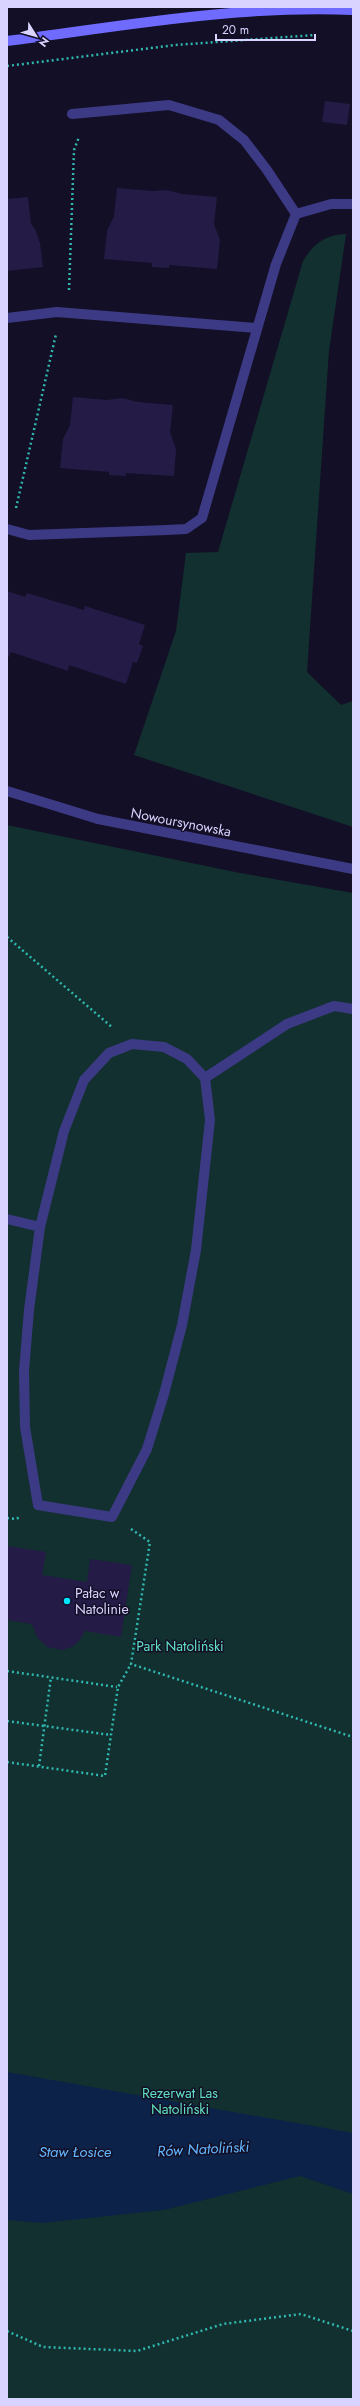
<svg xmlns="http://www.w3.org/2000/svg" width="360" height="2406" viewBox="0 0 360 2406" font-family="Jost,sans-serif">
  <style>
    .green { fill: #12302f }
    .water { fill: #0c2248 }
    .building { fill: #241b47 }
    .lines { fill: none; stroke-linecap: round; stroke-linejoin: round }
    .path { stroke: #2fb8b0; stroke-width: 2.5; stroke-dasharray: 2 3; stroke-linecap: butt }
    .lane { stroke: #3d3a85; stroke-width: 10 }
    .street { stroke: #3d3a85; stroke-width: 10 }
    .secondary { stroke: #6f6bff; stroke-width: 10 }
    .poi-dot { fill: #00e5ff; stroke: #130f26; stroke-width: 1.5 }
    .labels { text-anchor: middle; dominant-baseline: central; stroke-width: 3; stroke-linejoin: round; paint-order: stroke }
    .street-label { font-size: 14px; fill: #d9d4ff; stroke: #130f26 }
    .poi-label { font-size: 14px; fill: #d9d4ff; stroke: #130f26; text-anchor: start }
    .park-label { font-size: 14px; fill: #5fe0c0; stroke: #130f26 }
    .water-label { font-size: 15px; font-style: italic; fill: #62b6ff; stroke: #130f26 }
  </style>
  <rect width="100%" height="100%" fill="#130f26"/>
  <path class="green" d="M346 234 329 351 307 672 341 705 353 701V827L134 755 176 631 186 553 218 552 303 261C314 243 325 235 346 234Z
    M7 825 240 873 353 893V2399H7Z"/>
  <path class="water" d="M7 2072 353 2133V2194L300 2176 164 2210 42 2223 7 2220Z"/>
  <path class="building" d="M325 101 350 104 347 125 322 122Z
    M117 188 152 191 166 190 182 194 217 197 214 224 220 240 217 269 169 265V268L152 267V263L104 259 107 231 114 216Z
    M28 197 31 224 35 229 40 243 43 267 7 271V199Z
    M73 397 107 400 122 398 138 402 173 405 170 432 176 449 174 476 126 473V476L109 475V472L60 468 63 439 70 425Z
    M7 591 25 597 27 593 84 610 85 606 145 625 139 644 143 646 137 663 133 662 126 684 69 665 68 671 11 652 9 657 7 656Z
    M7 1546 46 1552 42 1575 87 1582 90 1559 132 1565 121 1637 85 1631 80 1640 72 1647 62 1650 47 1647 37 1637 32 1624 7 1620Z"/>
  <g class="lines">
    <path class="path" d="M7 66 175 45 315 35
      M69 290 74 150 79 137
      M16 508 56 334
      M7 937 113 1028
      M7 1518 16 1519 20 1517
      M131 1529 150 1542 131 1664 353 1737
      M7 1671 117 1687
      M7 1721 111 1735
      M7 1762 105 1776 118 1687 131 1664
      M39 1766 51 1677
      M7 2331 43 2347 137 2351 223 2324 301 2314 353 2331"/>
    <path class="lane" d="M98 819 353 869
      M132 1044 164 1047 187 1059 205 1078 210 1120 196 1250 182 1325 164 1394 147 1449 112 1517 38 1505 25 1427 24 1371 29 1310 40 1227 64 1131 84 1080 109 1053Z
      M205 1078 287 1024 334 1006 353 1009
      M7 1219 40 1227"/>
    <path class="street" d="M296 214 331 204H353
      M7 318 57 312 257 328
      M7 529 29 535 167 530 186 529 202 518 276 264 296 214 267 170 244 140 219 120 169 105 72 114
      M7 791 98 819"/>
    <path class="secondary" d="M7 41C122 26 237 5 353 10"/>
  </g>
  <circle class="poi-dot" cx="67" cy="1601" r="4"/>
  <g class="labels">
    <g class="street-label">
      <text transform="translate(181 822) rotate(11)">Nowoursynowska</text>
    </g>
    <g class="poi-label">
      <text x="75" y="1593">Pałac w<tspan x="75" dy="16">Natolinie</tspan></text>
    </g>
    <g class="park-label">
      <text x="180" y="1646">Park Natoliński</text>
      <text x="180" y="2093">Rezerwat Las<tspan x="180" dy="16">Natoliński</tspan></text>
    </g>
    <g class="water-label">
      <text transform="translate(203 2149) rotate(-3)">Rów Natoliński</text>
      <text x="75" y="2152">Staw Łosice</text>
    </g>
  </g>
  <rect width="360" height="2406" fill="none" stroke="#d9d4ff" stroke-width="16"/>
  <g transform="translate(36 36) rotate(127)" stroke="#130f26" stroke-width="3" paint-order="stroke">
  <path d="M0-3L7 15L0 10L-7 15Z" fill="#d9d4ff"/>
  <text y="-6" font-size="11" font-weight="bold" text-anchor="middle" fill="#d9d4ff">N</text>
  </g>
  <path d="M216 34v6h99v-6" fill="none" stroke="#d9d4ff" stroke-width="2"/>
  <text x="222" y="34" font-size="12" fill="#d9d4ff" stroke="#130f26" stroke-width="3" paint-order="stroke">20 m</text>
</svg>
